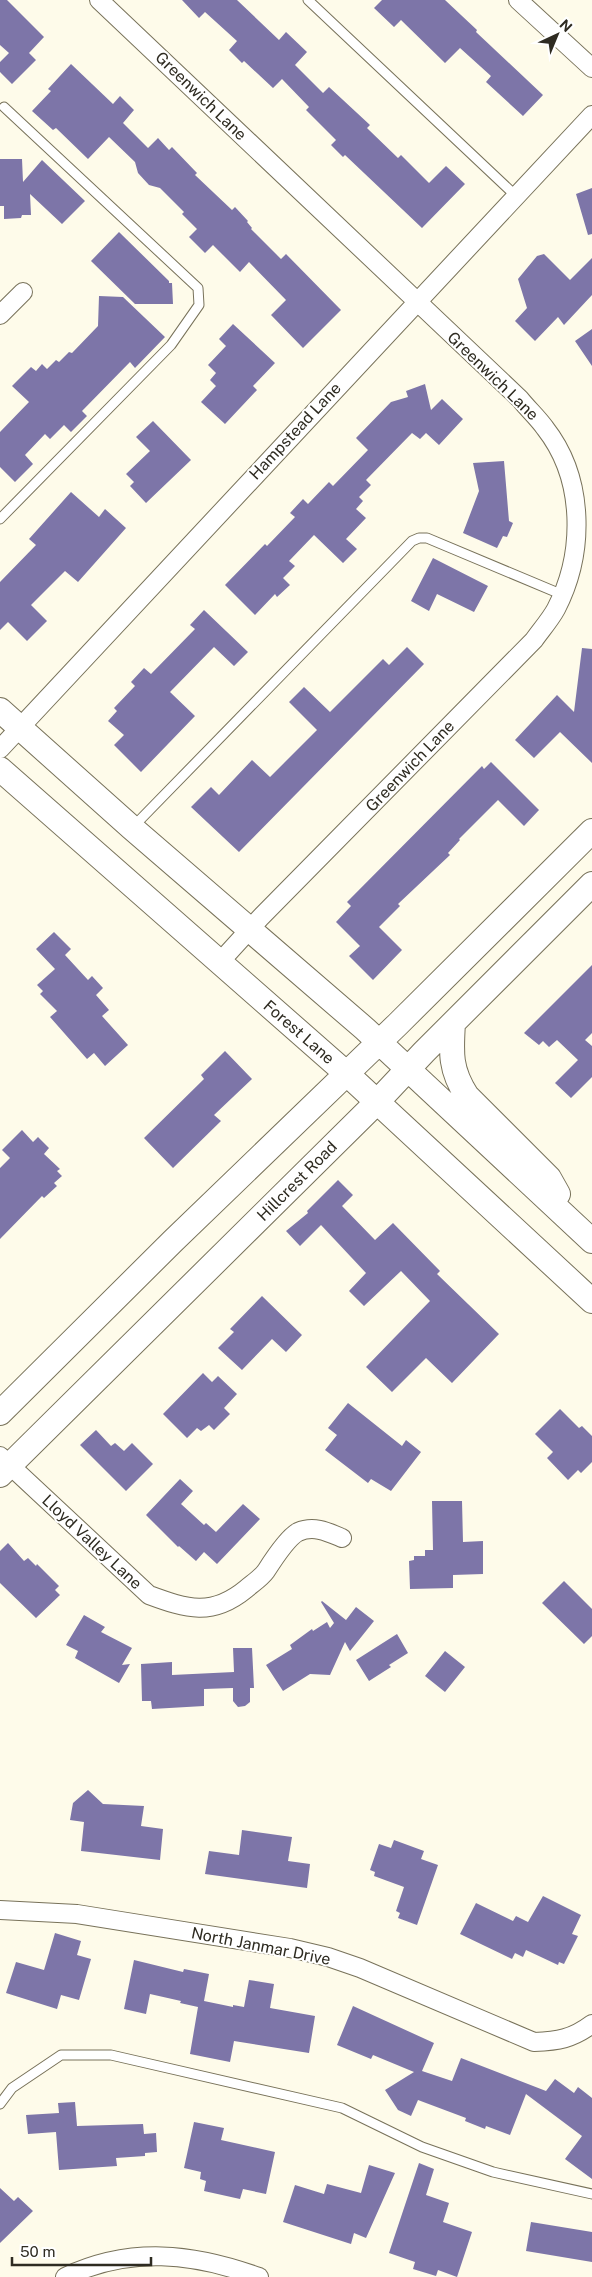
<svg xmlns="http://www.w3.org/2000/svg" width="592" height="2277" viewBox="0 0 592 2277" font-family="'Public Sans',sans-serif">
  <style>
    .building { fill: #7d75a8 }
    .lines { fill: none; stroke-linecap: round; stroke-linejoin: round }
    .lane-casing { stroke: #78725a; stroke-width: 11 }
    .street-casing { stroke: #78725a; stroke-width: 20 }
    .secondary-casing { stroke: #78725a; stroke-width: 26 }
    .lane { stroke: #fff; stroke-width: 9 }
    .street { stroke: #fff; stroke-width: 18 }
    .secondary { stroke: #fff; stroke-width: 24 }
    .labels { text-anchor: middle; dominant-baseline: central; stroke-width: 4; stroke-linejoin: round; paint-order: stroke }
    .street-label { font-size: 16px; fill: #2e2b21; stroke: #fff }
  </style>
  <rect width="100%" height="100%" fill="#fefbea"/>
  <path class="building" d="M0 0H7L44 37 29 53 36 60 12 84 0 72V62L9 53 0 45Z
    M182 0H237L279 40 286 32 307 52 295 65 323 93 329 87 370 125 367 128 369 130 398 158 401 155 429 183 446 166 465 184 422 228 345 155 343 157 331 145 336 140 306 110 309 107 282 79 273 88 244 61 242 63 229 50 237 41 205 12 199 18Z
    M382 0H445L477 30 476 32 543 95 523 116 486 82 491 76 460 48 445 63 401 20 394 27 374 8Z
    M71 64 113 104 120 96 134 110 123 123 148 148 158 138 169 150 172 147 197 173 195 175 232 210 235 207 248 221 247 222 252 228 251 229 281 259 286 254 341 310 303 348 271 315 286 300 249 262 240 272 213 245 205 253 189 237 197 229 182 214 184 212 160 188 149 185 138 173 135 162 109 137 88 159 56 128 53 130 32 111 51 91 48 89Z
    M0 159H22L23 182 42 160 85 201 62 224 30 194 31 215H22L21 218 4 219V206H0Z
    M592 188V234L588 235 576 194Z
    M119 232 169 281V283H172L173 304H135L91 261Z
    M544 254 570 280 592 258V295L564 325 558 317 535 341 515 321 527 308 518 279 537 256Z
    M99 296 123 297 165 337 135 368 130 362 82 411 87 416 71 432 64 425 50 439 45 434 25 455 33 464 15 482 0 467V432L29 402 12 386 31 367 36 371 42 364 47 369 56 360 59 362 69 352 72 353 98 326Z
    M233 324 275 363 253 386 257 390 225 424 201 402 216 386 210 380 216 373 208 365 226 346 219 339Z
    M592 329V366L575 341Z
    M425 384 431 410 442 399 463 419 439 445 426 433 420 439 412 433 366 480 371 485 359 497 363 501 356 509 366 518 346 539 357 549 343 563 314 535 289 561 295 566 283 578 290 585 277 597 275 594 255 615 225 585 265 544 267 546 295 517 290 513 303 499 308 504 329 482 333 486 368 450 356 438 391 402 408 397 406 391Z
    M153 421 191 460 146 503 130 486 134 482 126 474 150 451 136 437Z
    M504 461 509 521 513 523 507 537 503 536 497 548 463 533 479 491 473 463Z
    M71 492 99 517 105 509 126 528 78 582 65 571 31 605 47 621 27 641 8 622 0 630V582L36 545 29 539Z
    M433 558 488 586 474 612 437 594 429 611 411 601Z
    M204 610 248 652 234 666 214 647 170 692 195 716 141 772 114 745 124 735 108 721 117 711 114 708 135 686 131 682 144 668 151 674 195 629 190 625Z
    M407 647 424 664 239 852 191 807 211 787 219 795 252 760 270 777 317 730 289 702 304 687 330 712 383 659 389 665Z
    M582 648 592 649V763L560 732 534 758 515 740 557 695 574 712Z
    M491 762 539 810 524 826 498 800 459 839 460 840 448 853 450 855 398 904 400 906 379 927 402 950 373 980 349 956 360 946 336 922 351 906 347 902 482 766 484 769Z
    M54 932 71 949 65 955 88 980 92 976 103 988 96 995 109 1010 102 1016 128 1045 105 1066 94 1053 87 1059 50 1017 57 1011 40 994 43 991 37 985 55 969 36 949Z
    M592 965V1033L585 1040 592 1046V1077L571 1098 555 1083 578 1060 557 1040 549 1047 543 1041 539 1045 524 1033Z
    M225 1051 252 1079 214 1115 221 1121 173 1168 144 1138 204 1079 201 1075Z
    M22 1130 33 1142 38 1137 49 1148 44 1154 60 1169 57 1171 62 1176 54 1183 57 1186 44 1198 42 1196 0 1239V1168L10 1158 2 1150Z
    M338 1180 353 1195 342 1206 375 1240 393 1223 440 1271 437 1274 499 1334 452 1383 426 1358 392 1392 366 1367 430 1301 401 1271 364 1306 349 1291 366 1273 321 1225 300 1246 286 1231 308 1213 307 1211Z
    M262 1296 302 1335 286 1352 272 1339 242 1370 218 1348 234 1332 230 1329Z
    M203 1373 212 1382 218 1376 237 1394 224 1408 230 1414 214 1430 209 1425 201 1431 197 1428 187 1438 163 1414Z
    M348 1403 402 1446 406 1440 421 1452 391 1491 371 1479 368 1483 325 1450 337 1435 328 1428Z
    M560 1409 579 1428 582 1426 592 1436V1462L581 1473 578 1470 568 1480 547 1458 553 1452 535 1434Z
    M96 1430 111 1446 115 1443 124 1451 132 1443 153 1464 126 1491 80 1445Z
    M180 1479 193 1491 181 1504 204 1525 206 1523 216 1532 243 1504 260 1519 217 1564 204 1552 196 1561 179 1546 178 1547 146 1515Z
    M432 1501H462L463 1542 483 1541V1574L453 1575V1588L410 1589 409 1561 414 1560V1556H425V1550H433Z
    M8 1543 24 1561 28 1558 36 1566 37 1564 59 1586 55 1590 60 1595 36 1618 0 1583V1551Z
    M564 1581 592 1609V1636L584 1644 542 1603Z
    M322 1601 346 1620 356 1607 374 1621 350 1651 345 1642 330 1675 310 1674 283 1691 266 1665 292 1649 290 1645 312 1629 313 1631 327 1622 330 1628 334 1623 321 1602Z
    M84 1615 105 1627 101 1632 132 1648 122 1665 130 1664 119 1683 75 1658 78 1651 66 1645Z
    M397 1634 408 1653 389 1665 391 1667 369 1681 356 1660Z
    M233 1648H252L254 1688H250V1702L245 1706 238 1707 233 1701V1688L204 1689V1706L152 1709 151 1701H142L141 1664 172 1662V1675L234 1672Z
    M445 1651 465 1667 445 1692 425 1676Z
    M88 1790 103 1804 144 1806 141 1826 163 1829 160 1860 81 1851 84 1822 70 1820 73 1803Z
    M242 1830 292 1837 288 1861 310 1864 307 1888 205 1874 209 1851 239 1855Z
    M394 1840 424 1851 421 1859 438 1865 417 1925 398 1918 400 1913 396 1911 404 1887 374 1876 375 1872 370 1870 379 1844 391 1848Z
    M543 1896 581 1915 572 1934 578 1936 564 1964 559 1962 558 1965 526 1950 523 1957 515 1953 512 1959 460 1934 476 1903 513 1921 516 1916 528 1922Z
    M55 1933 81 1941 77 1955 91 1959 79 2000 61 1995 57 2009 6 1993 16 1962 44 1970Z
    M134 1960 183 1972 184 1969 209 1974 204 2001 233 2007V2005L244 2007 249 1980 274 1984 270 2008 315 2016 309 2053 234 2041 230 2062 190 2054 198 2007 180 2003 181 2001 150 1994 146 2014 124 2009Z
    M353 2006 434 2043 422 2071 452 2081 461 2058 546 2091 555 2079 574 2093 578 2087 592 2098V2179L565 2159 582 2136 526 2094 510 2135 486 2126 485 2129 465 2121 466 2118 418 2100 411 2116 398 2110 385 2090 414 2072 373 2055 371 2059 337 2045Z
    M75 2102 77 2126 143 2124 144 2134 156 2133 157 2152 145 2153V2156L116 2158 117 2166 59 2170 56 2132 28 2134 26 2115 59 2113 58 2103Z
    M194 2122 224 2128 221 2140 275 2152 266 2194 243 2189 240 2199 204 2191 206 2181 200 2179 201 2172 184 2168Z
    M419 2163 434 2169 426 2195 449 2203 443 2222 472 2232 457 2277 438 2270 436 2276 413 2269 415 2262 389 2253Z
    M369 2165 395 2173 366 2238 354 2233 351 2244 283 2222 295 2185 324 2194 327 2184 361 2193Z
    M0 2188 14 2201 18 2197 33 2211 0 2243Z
    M531 2222 592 2232V2262L526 2251Z"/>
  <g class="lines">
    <g class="lane-casing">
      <path id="lane" d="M308 0 516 196
        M0 519 171 345 199 305 198 288 4 107
        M132 828 412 541 419 538H427L563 595
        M0 2104 12 2088 61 2055H111L342 2108 422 2147 493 2172 592 2194"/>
    </g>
    <g class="street-casing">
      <path id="street" d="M99 0 520 399C528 409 538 418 545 428 585 479 585 553 556 609 550 620 541 630 534 640L260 918 219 963
        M518 0 592 68
        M0 315 23 292
        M0 749 592 115
        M0 1456 149 1595C187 1609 212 1617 246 1589 253 1583 261 1578 266 1571 273 1560 287 1538 298 1532 314 1525 328 1532 342 1538
        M0 1910 77 1914 290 1948 328 1957 360 1968 534 2042C558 2041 572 2039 592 2024
        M65 2277C130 2246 193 2253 259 2277"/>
    </g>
    <g class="secondary-casing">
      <path id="secondary" d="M0 710 132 828 365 1029 592 1241
        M0 769 347 1074 592 1301
        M453 1023C451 1053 450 1070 467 1096L549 1178 558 1194
        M0 1413 173 1241 397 1025 592 831
        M0 1475 377 1102 424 1052 592 884"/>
    </g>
    <use href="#lane" class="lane"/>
    <use href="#street" class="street"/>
    <use href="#secondary" class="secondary"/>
  </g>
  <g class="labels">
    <g class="street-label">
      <text transform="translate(201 96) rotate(44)">Greenwich Lane</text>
      <text transform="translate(493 376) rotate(44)">Greenwich Lane</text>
      <text transform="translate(295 431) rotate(-47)">Hampstead Lane</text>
      <text transform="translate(410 766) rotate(-46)">Greenwich Lane</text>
      <text transform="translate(299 1032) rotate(41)">Forest Lane</text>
      <text transform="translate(297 1181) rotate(-45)">Hillcrest Road</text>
      <text transform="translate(92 1542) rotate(43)">Lloyd Valley Lane</text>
      <text transform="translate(261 1946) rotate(11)">North Janmar Drive</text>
    </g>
  </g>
  <g transform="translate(557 35) rotate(44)" stroke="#ffffff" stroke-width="4" paint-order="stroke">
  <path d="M0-4L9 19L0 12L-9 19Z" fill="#2e2b21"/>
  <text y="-8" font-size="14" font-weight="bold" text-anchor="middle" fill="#2e2b21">N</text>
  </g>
  <path d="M12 2257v8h139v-8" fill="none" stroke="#2e2b21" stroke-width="2.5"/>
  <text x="20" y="2257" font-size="15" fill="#2e2b21" stroke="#ffffff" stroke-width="4" paint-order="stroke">50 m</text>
</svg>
